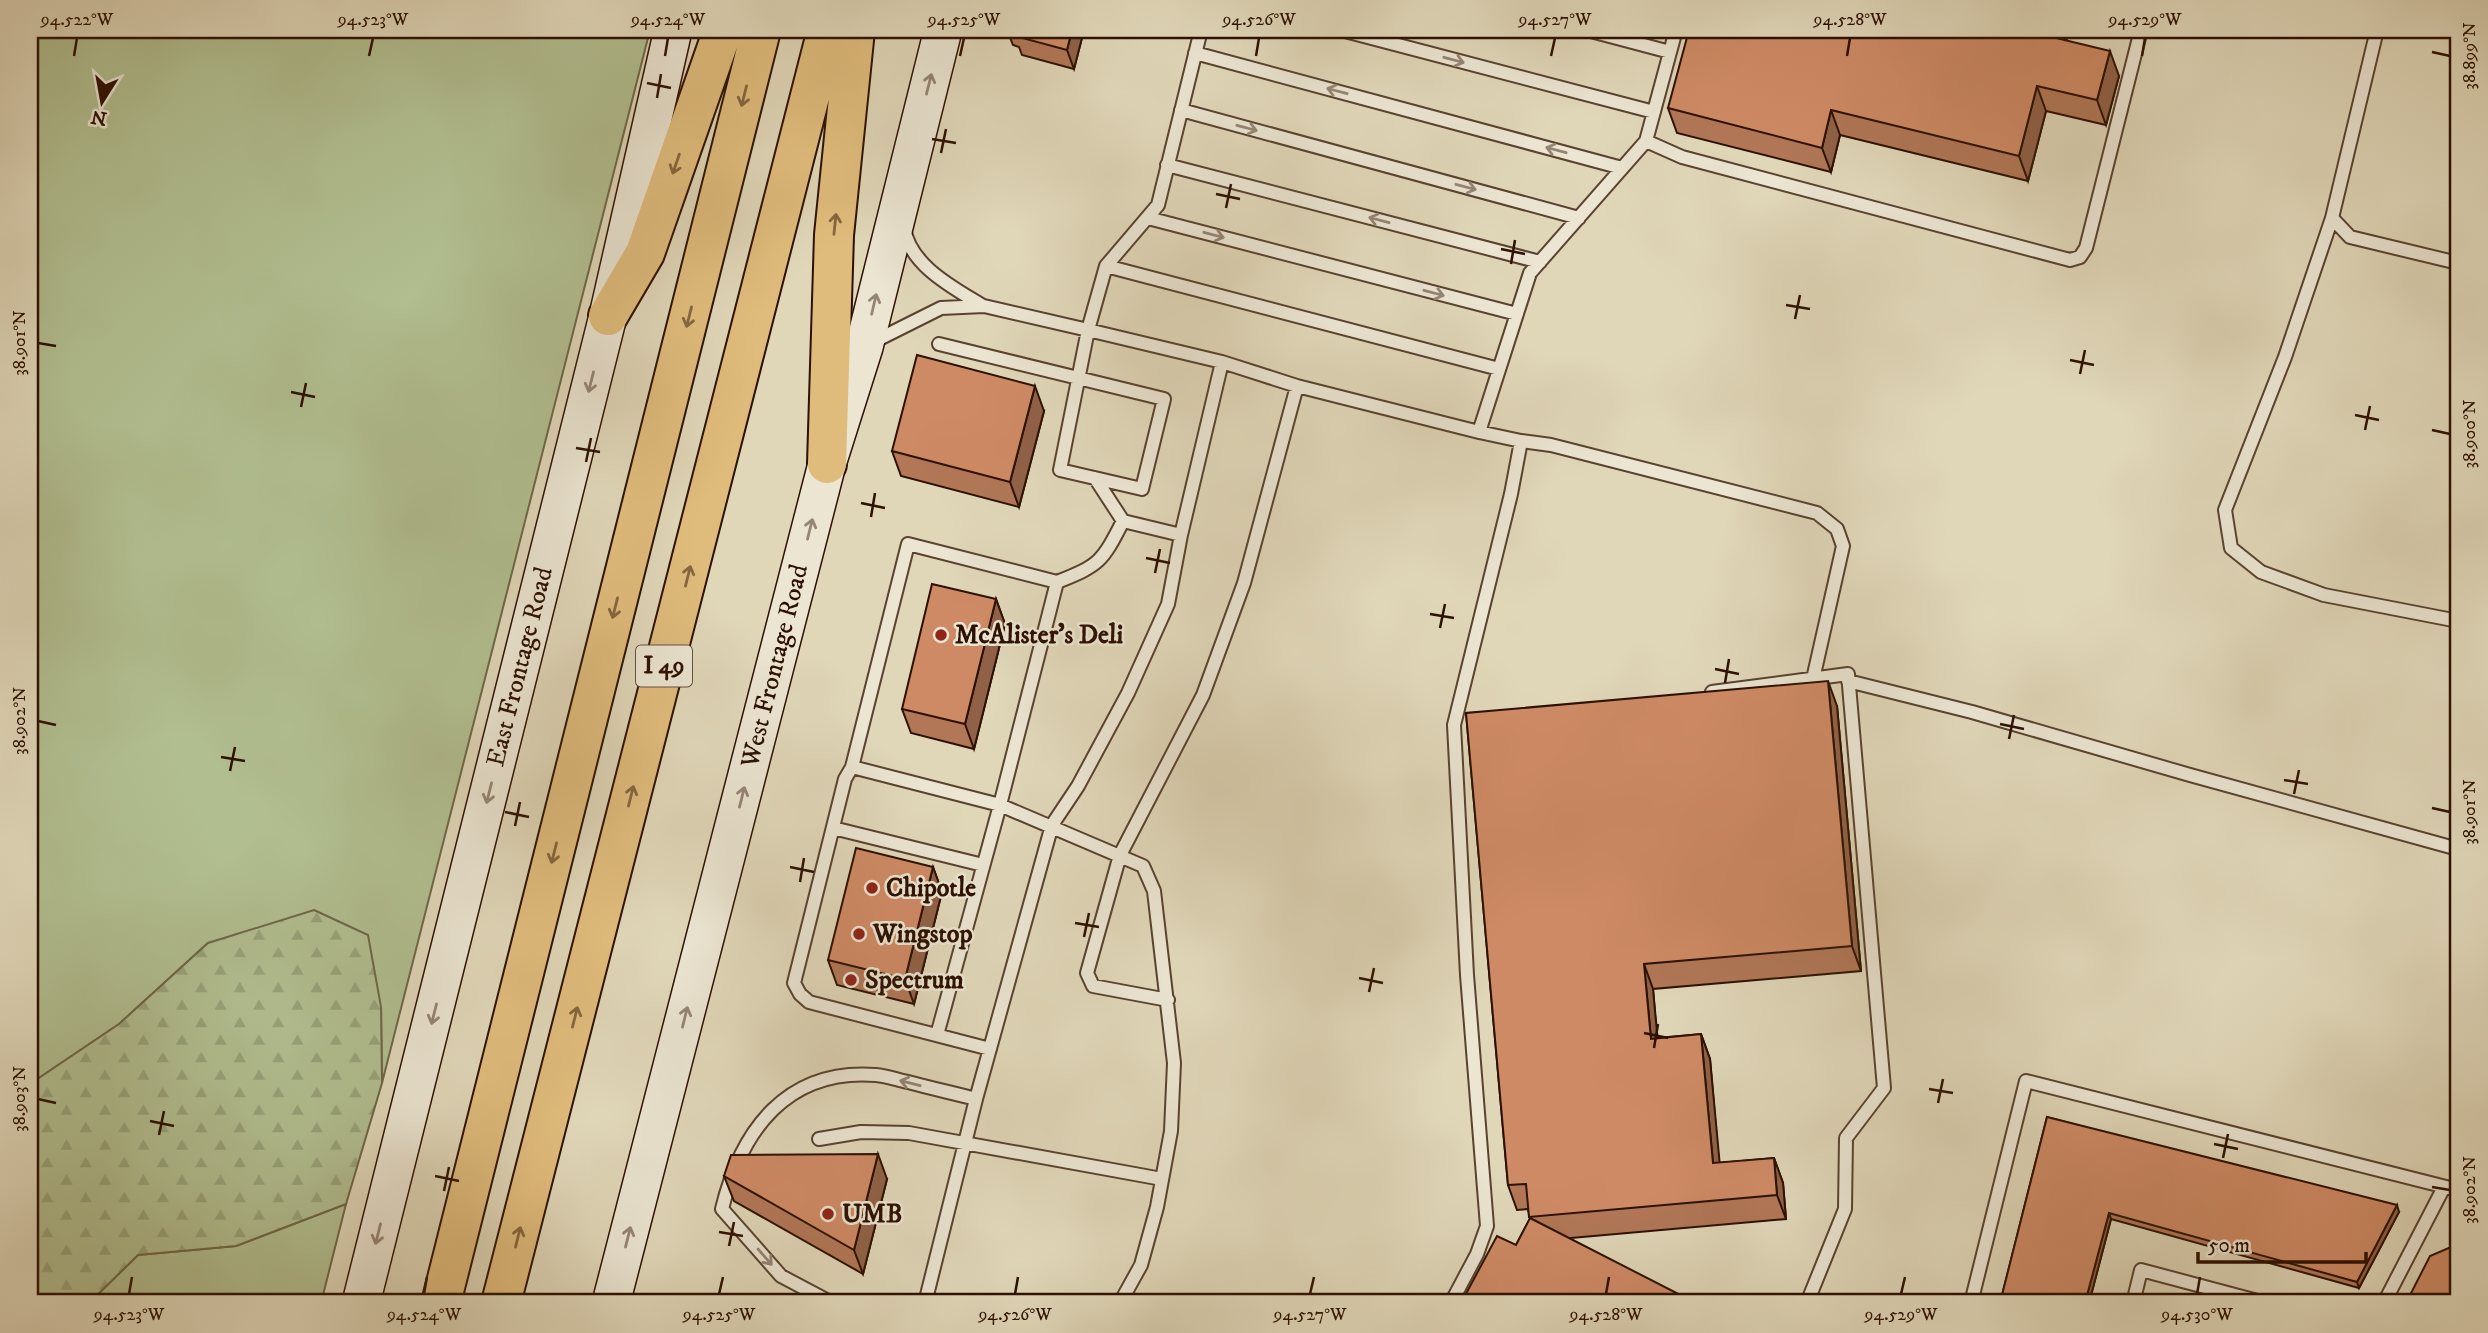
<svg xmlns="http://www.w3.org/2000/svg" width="2488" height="1333" viewBox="0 0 2488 1333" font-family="'IM FELL DW Pica',serif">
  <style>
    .green { fill: #b1be90; stroke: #6e6748; stroke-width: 2 }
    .forest { fill: url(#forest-firs); stroke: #6e6748; stroke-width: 2 }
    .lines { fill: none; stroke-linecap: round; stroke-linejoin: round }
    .lane-casing { stroke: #59422f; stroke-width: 16 }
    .secondary-casing { stroke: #2c1001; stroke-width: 40 }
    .highway-casing { stroke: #2c1001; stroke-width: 42 }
    .lane { stroke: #ebe5d2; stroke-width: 12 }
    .secondary { stroke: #ebe5d2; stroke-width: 37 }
    .highway { stroke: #e0bc7c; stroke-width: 38 }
    .wall { fill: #b17757; stroke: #2c1001; stroke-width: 2 }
    .shaded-wall { fill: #906147; stroke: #2c1001; stroke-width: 2 }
    .building { fill: #ce8a65; stroke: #2c1001; stroke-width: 2 }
    .oneway { stroke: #958574 }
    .oneway2 { stroke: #86663e }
    .ticks { fill: none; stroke: #2c1001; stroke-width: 2.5 }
    .poi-dot { fill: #8f2418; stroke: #ebe5d2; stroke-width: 2.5 }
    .labels { text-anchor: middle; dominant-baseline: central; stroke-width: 5; stroke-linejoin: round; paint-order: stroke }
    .shield { fill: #ebe5d2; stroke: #655040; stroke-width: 2 }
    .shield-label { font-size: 24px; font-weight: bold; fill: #2c1001 }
    .poi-label { font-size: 26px; font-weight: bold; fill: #2c1001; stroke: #ebe5d2; text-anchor: start }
    .street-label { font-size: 26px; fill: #2c1001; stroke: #ebe5d2 }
    .neatline { fill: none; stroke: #2c1001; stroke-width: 2.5 }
    .ticks-label { font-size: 18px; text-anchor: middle; fill: #2c1001 }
  </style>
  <defs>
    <pattern id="forest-firs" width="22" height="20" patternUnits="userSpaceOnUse" patternTransform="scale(1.75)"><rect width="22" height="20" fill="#b1be90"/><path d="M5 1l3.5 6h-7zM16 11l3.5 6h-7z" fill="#98a27a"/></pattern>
  </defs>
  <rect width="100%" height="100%" fill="#e0d7b9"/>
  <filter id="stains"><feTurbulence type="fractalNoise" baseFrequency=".00286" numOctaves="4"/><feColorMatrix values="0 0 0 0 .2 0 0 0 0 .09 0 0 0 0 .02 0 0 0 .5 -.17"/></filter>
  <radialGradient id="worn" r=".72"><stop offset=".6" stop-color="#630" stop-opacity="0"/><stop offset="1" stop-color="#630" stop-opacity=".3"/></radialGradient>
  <path class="green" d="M30 30H650L382 1083 381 1007 208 943 119 1024 30 1084Z
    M346 1204 321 1303H89L138 1255 236 1246Z"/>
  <path class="forest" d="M314 910 368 935 381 1007 382 1083 346 1204 236 1246 138 1255 89 1303H30V1084L119 1024 208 943Z"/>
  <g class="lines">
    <g class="lane-casing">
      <path id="lane" d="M1201 30 1158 205 1106 266 1088 330 1222 362 1297 386 1479 432
        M1341 30 1654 112
        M1587 30 1670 52
        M2377 30 2332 218 2350 237 2458 263
        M1195 53 1622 168
        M1181 110 1579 218
        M1646 141 1682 157 2070 260 2080 257 2086 248 2141 30
        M1167 165 1540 262
        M1148 218 1517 314
        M2332 218 2285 357 2225 510 2231 548 2261 572 2324 595 2458 621
        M904 228C910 266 954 288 983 306
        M1106 266 1499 369
        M873 342 941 308 984 306 1088 330 1060 470 1142 489 1164 399 939 344
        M1521 441 1551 445 1817 513 1837 529 1843 546 1813 679
        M1095 478 1123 521 1181 535
        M1057 582C1100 565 1102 562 1123 521
        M1848 681 1972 712 2190 775 2458 849
        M1712 692 1848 674 1884 1088 1846 1138 1845 1209 1807 1303
        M852 767 845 779 794 983 800 994 809 1002 990 1049
        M833 828 983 865
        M1168 1000 1093 986 1087 973 1120 855 1203 695 1244 583 1297 386
        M937 1035 1000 805 1057 582 908 544 852 767 1000 805 1143 866 1154 891 1174 1063 1171 1131 1157 1207 1141 1265 1120 1303
        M819 1139 861 1132 909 1133 1162 1179
        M832 1303 781 1276 722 1209C741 1130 787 1068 876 1075 887 1076 898 1080 908 1082 930 1088 953 1093 976 1099
        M925 1303 976 1099 1052 825 1078 786 1128 693 1168 604 1181 535 1222 362
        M1451 1303 1477 1254 1487 1226 1467 975 1454 725 1511 494 1521 441 1479 432 1530 273 1646 141 1676 30
        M1971 1303 2026 1081 2458 1190
        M2133 1303 2141 1270 2265 1303
        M2384 1303 2444 1187"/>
    </g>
    <g class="secondary-casing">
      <path id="secondary" d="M361 1303 608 316 673 30
        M611 1303 827 464 864 347 943 30"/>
    </g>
    <g class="highway-casing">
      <path id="highway" d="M608 316 645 253 723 30
        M827 464 834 235 855 30
        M441 1303 761 30
        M501 1303 827 30"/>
    </g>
    <use href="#lane" class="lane"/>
    <use href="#secondary" class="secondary"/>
    <use href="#highway" class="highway"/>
  </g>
  <path class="wall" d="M1007 30H1084L1074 69 1022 55 1019 47 1013 45Z
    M2069 30 2066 40 2119 76 2106 125 2046 111 2028 181 1840 135 1831 172 1677 133 1668 108Z
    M1044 411 1019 507 901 476 892 451Z
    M996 599 1005 624 974 749 911 733 902 709Z
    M1837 706 1861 971 1653 989 1657 1038 1701 1034 1710 1059 1719 1163 1774 1158 1783 1183 1786 1219 1571 1238 1516 1245 1530 1219 1528 1209 1517 1210 1508 1185 1466 713Z
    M933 867 942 892 914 1004 837 985 828 960Z
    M2047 1117 2399 1212 2359 1288 2111 1219 2089 1303H2000Z
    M724 1176 887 1179 863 1274 734 1201Z"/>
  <path class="shaded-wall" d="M1072 30H1084L1074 69 1067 50Z
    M2054 30H2069L2061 61 2052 37Z
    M2110 51 2119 76 2106 125 2097 100Z
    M2037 86 2046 111 2028 181 2019 156Z
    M1831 110 1840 135 1831 172 1822 148Z
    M1035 386 1044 411 1019 507 1010 482Z
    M996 599 1005 624 974 749 965 724Z
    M1828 681 1837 706 1861 971 1852 946Z
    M933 867 942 892 914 1004 905 979Z
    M1644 964 1653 989 1660 1064 1651 1039Z
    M1701 1034 1710 1059 1722 1188 1713 1163Z
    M878 1154 887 1179 863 1274 854 1250Z
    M1774 1158 1783 1183 1786 1219 1777 1195Z
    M2397 1205 2399 1212 2359 1288 2357 1282Z
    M2109 1213 2111 1219 2089 1303H2085Z"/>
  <path class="building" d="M1016 30H1072L1067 50 1015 36 1017 30Z
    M1689 30H2054L2052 37 2110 51 2097 100 2037 86 2019 156 1831 110 1822 148 1668 108Z
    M917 355 1035 386 1010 482 892 451Z
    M932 584 996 599 965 724 902 709Z
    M1828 681 1852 946 1644 964 1651 1039 1701 1034 1713 1163 1774 1158 1777 1195 1529 1217 1526 1184 1508 1185 1466 713Z
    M856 848 933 867 905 979 828 960Z
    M2047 1117 2397 1205 2357 1282 2109 1213 2085 1303H2000Z
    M878 1154 854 1250 724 1176 731 1155Z
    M1530 1218 1696 1303H1461L1497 1236 1516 1245Z
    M2458 1244V1303H2406L2430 1256Z"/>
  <defs><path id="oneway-shaft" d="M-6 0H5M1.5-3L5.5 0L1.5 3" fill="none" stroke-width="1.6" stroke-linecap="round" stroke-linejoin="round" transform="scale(1.75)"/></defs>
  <g class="oneway">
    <use href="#oneway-shaft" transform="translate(1454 60) rotate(15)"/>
    <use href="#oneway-shaft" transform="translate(929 84) rotate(-76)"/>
    <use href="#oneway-shaft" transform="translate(1337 91) rotate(-165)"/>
    <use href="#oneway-shaft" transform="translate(1247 128) rotate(15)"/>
    <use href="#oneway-shaft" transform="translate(1556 150) rotate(-165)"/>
    <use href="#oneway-shaft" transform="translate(1466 187) rotate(15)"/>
    <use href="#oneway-shaft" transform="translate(1379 220) rotate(-165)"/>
    <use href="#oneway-shaft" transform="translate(1214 235) rotate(15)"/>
    <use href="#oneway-shaft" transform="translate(1434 293) rotate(15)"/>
    <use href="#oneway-shaft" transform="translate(874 304) rotate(-77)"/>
    <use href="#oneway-shaft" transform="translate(591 382) rotate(104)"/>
    <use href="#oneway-shaft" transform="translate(810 529) rotate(-76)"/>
    <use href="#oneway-shaft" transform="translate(489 793) rotate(104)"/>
    <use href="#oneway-shaft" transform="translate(742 797) rotate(-76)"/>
    <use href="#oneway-shaft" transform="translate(434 1014) rotate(104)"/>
    <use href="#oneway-shaft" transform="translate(685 1017) rotate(-76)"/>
    <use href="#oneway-shaft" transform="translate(910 1083) rotate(-166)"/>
    <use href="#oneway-shaft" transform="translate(378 1234) rotate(104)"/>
    <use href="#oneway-shaft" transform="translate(628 1237) rotate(-76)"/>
    <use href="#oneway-shaft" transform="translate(765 1257) rotate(49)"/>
  </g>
  <g class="oneway2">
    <use href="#oneway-shaft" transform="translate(744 96) rotate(104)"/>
    <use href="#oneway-shaft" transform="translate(676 164) rotate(109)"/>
    <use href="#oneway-shaft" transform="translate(835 224) rotate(-84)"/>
    <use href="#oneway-shaft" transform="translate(689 317) rotate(104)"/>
    <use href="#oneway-shaft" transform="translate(688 576) rotate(-76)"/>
    <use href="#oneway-shaft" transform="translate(615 608) rotate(104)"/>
    <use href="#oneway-shaft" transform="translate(631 796) rotate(-76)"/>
    <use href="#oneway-shaft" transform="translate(554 853) rotate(104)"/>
    <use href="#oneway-shaft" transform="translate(575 1017) rotate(-76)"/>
    <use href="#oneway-shaft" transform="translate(518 1237) rotate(-76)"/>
  </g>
  <path class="ticks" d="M2432 52 2450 56M74 56 77 38M369 56 373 38M665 56 668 38M960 56 964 38M1256 56 1259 38M1551 56 1555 38M1847 56 1850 38M2142 56 2145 38M647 83 671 88M657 98 661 74M932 139 956 143M941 153 946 129M1216 194 1240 199M1226 208 1231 184M1501 249 1525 254M1511 264 1515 240M1786 305 1810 309M1795 319 1800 295M38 343 56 346M2070 360 2094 365M2080 374 2085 350M291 392 315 397M301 407 306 383M2355 415 2379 420M2365 430 2370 406M2432 430 2450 434M576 448 600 452M586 462 591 438M861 503 885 508M871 517 875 493M1146 558 1170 563M1155 573 1160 549M1430 614 1454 618M1440 628 1445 604M1715 669 1739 674M1725 683 1729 659M38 721 56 725M2000 724 2024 729M2009 739 2014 715M221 757 245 761M230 771 235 747M2284 780 2308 784M2294 794 2299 770M2432 808 2450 812M505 812 529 817M515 826 520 802M790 867 814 872M800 882 804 858M1075 923 1099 927M1084 937 1089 913M1359 978 1383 983M1369 992 1374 968M1644 1033 1668 1038M1654 1048 1658 1024M1929 1089 1953 1093M38 1099 56 1103M1938 1103 1943 1079M150 1121 174 1126M159 1135 164 1111M2214 1144 2238 1149M2223 1158 2228 1134M435 1176 459 1181M2432 1187 2450 1190M444 1191 449 1167M719 1232 743 1236M729 1246 734 1222M129 1294 132 1277M424 1294 427 1277M719 1294 723 1277M1015 1294 1018 1277M1310 1294 1314 1277M1606 1294 1609 1277M1901 1294 1905 1277M2197 1294 2200 1277"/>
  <g class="poi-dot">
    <circle cx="941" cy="635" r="7"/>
    <circle cx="872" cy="888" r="7"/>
    <circle cx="859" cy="934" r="7"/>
    <circle cx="851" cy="980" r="7"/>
    <circle cx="828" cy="1214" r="7"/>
  </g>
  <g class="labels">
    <rect class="shield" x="636" y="645.5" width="56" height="41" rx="5"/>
    <g class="shield-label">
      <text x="664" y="666">I 49</text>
    </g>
    <g class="poi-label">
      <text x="955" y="635">McAlister's Deli</text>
      <text x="886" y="888">Chipotle</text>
      <text x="873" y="934">Wingstop</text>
      <text x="865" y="980">Spectrum</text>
      <text x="842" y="1214">UMB</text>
    </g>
    <g class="street-label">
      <text transform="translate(775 666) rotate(-76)">West Frontage Road</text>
      <text transform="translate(520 667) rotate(-76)">East Frontage Road</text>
    </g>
  </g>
  <rect width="2488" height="1333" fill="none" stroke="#e0d7b9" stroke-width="77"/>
  <g transform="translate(102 102) rotate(191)" stroke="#ebe5d2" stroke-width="5" paint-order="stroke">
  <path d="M0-5L12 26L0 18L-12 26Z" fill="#2c1001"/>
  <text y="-10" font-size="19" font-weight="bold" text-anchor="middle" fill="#2c1001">N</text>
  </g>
  <path d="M2198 1252v10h168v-10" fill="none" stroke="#2c1001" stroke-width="3.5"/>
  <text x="2208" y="1252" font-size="21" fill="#2c1001" stroke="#ebe5d2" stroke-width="5" paint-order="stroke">50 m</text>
  <rect x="38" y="38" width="2412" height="1256" class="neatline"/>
  <g class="ticks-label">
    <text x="77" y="25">94.522°W</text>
    <text x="373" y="25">94.523°W</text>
    <text x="668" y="25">94.524°W</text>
    <text x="964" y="25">94.525°W</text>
    <text x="1259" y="25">94.526°W</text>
    <text x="1555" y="25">94.527°W</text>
    <text x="1850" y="25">94.528°W</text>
    <text x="2145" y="25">94.529°W</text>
    <text transform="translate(2469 56) rotate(-90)" y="6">38.899°N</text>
    <text transform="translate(19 343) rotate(-90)" y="6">38.901°N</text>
    <text transform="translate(2469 434) rotate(-90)" y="6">38.900°N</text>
    <text transform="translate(19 721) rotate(-90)" y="6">38.902°N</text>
    <text transform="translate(2469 812) rotate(-90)" y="6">38.901°N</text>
    <text transform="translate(19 1099) rotate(-90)" y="6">38.903°N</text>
    <text transform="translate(2469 1190) rotate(-90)" y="6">38.902°N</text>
    <text x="129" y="1320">94.523°W</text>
    <text x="424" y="1320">94.524°W</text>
    <text x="719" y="1320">94.525°W</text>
    <text x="1015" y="1320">94.526°W</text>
    <text x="1310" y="1320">94.527°W</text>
    <text x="1606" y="1320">94.528°W</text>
    <text x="1901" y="1320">94.529°W</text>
    <text x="2197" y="1320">94.530°W</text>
  </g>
  <rect width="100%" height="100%" filter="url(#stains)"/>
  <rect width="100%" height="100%" fill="url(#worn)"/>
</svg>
